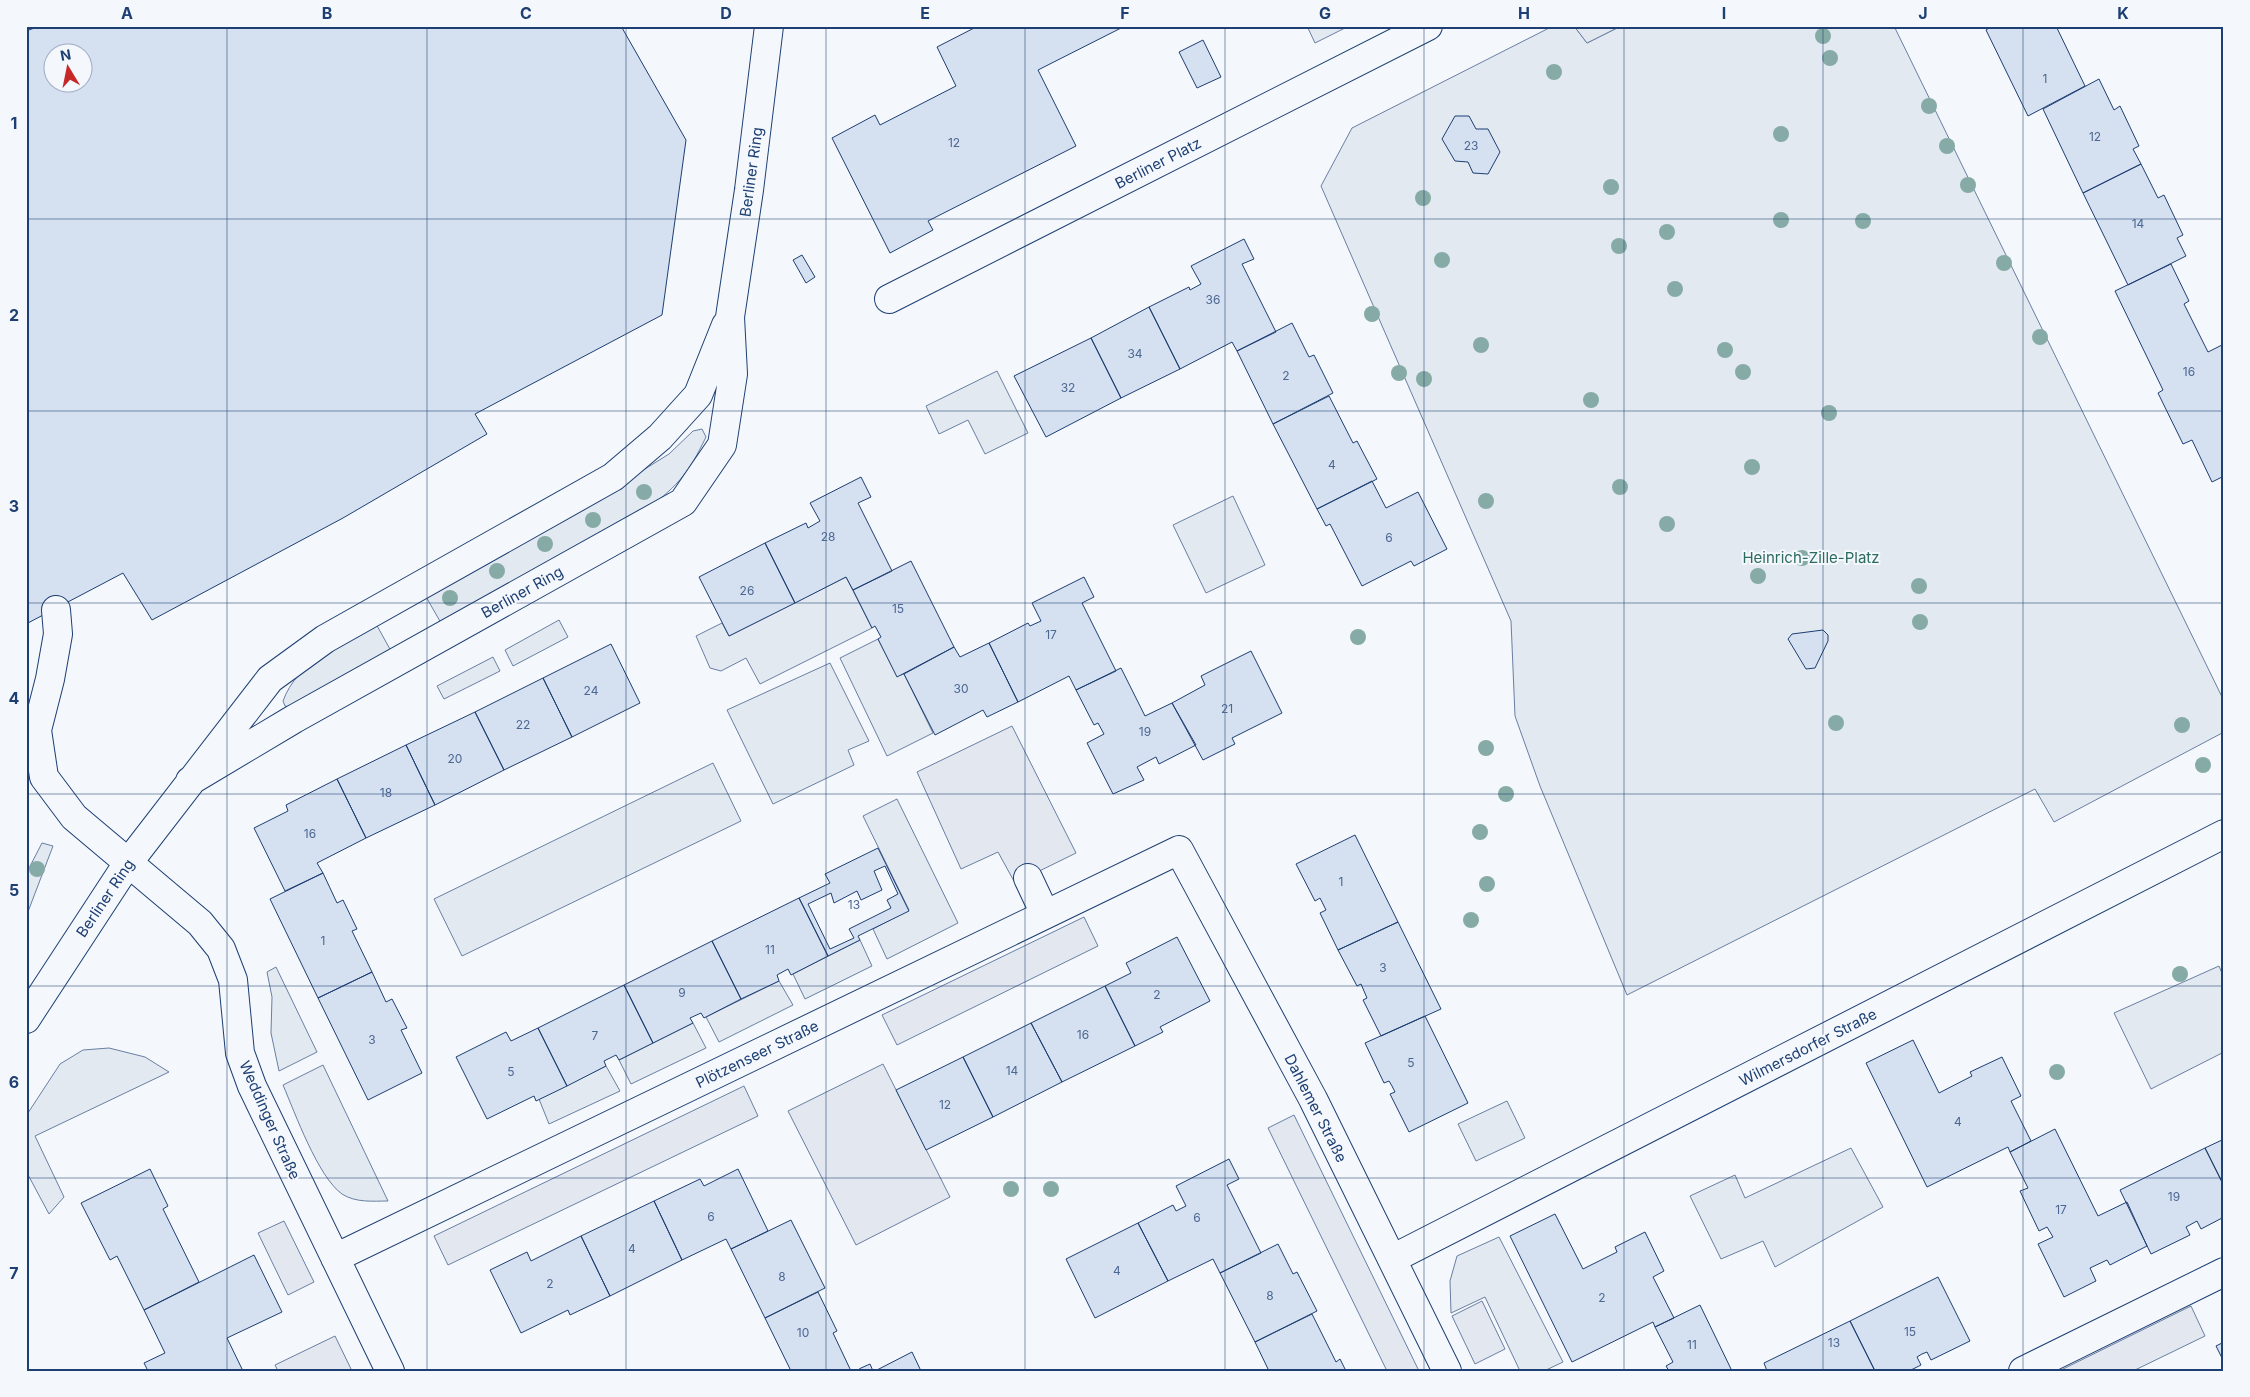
<svg xmlns="http://www.w3.org/2000/svg" width="2250" height="1397" viewBox="0 0 2250 1397" font-family="Inter,sans-serif">
  <style>
    .green { fill: #e3e9f0; stroke: #687fa3 }
    .parking { fill: #e3e8f0; stroke: #687fa3 }
    .building { fill: #d5e0f0; stroke: #1d3f73; fill-rule: evenodd }
    .lines { fill: none; stroke-linecap: round; stroke-linejoin: round }
    .minor-casing { stroke: #1d3f73; stroke-width: 30 }
    .minor { stroke: #f4f7fb; stroke-width: 28 }
    .tree { fill: #86aba6 }
    .grid { fill: none; stroke: #1d3f73; stroke-width: 1; stroke-opacity: 0.55 }
    .labels { text-anchor: middle; dominant-baseline: central; stroke-width: 4; stroke-linejoin: round; paint-order: stroke }
    .number-label { font-size: 12px; fill: #4b6792 }
    .street-label { font-size: 15px; fill: #1d3f73; stroke: #f4f7fb }
    .park-label { font-size: 15px; fill: #2c6c60; stroke: #f4f7fb }
    .neatline { fill: none; stroke: #1d3f73; stroke-width: 2 }
    .grid-label { font-size: 16px; text-anchor: middle; font-weight: bold; fill: #1d3f73 }
  </style>
  <rect width="100%" height="100%" fill="#f4f7fb"/>
  <path class="green" d="M1307 26H1349L1315 43Z
    M1553 26H1574L1587 43 1621 26H1894L2224 701V732L2054 822 2035 789 1627 995 1540 786 1515 716 1511 621 1321 186 1352 128Z
    M997 371 1028 433 985 454 968 420 939 434 926 406Z
    M702 429 706 437C689 472 679 485 648 508L441 623 425 595 587 505 669 454 693 431Z
    M1233 496 1265 565 1206 593 1173 525Z
    M846 577 872 628 760 684 746 658 721 671 710 668 696 636 722 623 729 636Z
    M559 620 568 637 513 666 505 650Z
    M375 622 391 651 291 707 285 706 283 701C297 662 342 642 375 622Z
    M878 639 897 676 904 674 933 733 887 756 840 658Z
    M493 657 500 671 444 699 437 686Z
    M830 663 869 741 848 750 854 765 773 804 727 710Z
    M713 763 741 821 462 956 434 899Z
    M897 799 958 923 887 959 873 929 909 910 863 816Z
    M42 843 53 846 26 917V874Z
    M860 940 872 966 805 999 793 974Z
    M2219 966 2224 978V1052L2151 1089 2114 1013Z
    M276 967 317 1052 279 1071 271 1033 272 997 267 972Z
    M779 981 793 1005 719 1042 706 1017Z
    M693 1023 706 1048 631 1084 619 1060Z
    M109 1048 145 1057 169 1072 35 1136 64 1197 49 1214 26 1171V1116L60 1064 83 1050Z
    M323 1065 388 1201C373 1201 356 1203 342 1194 318 1177 295 1113 283 1085Z
    M606 1066 620 1091 549 1124 539 1099Z
    M1507 1101 1525 1138 1476 1161 1458 1124Z
    M1851 1148 1883 1207 1775 1267 1763 1241 1721 1259 1690 1196 1735 1175 1745 1198Z
    M1499 1237 1563 1362 1544 1371H1520L1485 1297 1451 1313 1450 1281 1457 1256Z"/>
  <path class="parking" d="M1574 26H1621L1587 43Z
    M1012 726 1076 853 1015 883 998 852 961 869 917 772Z
    M1084 917 1098 946 897 1045 882 1015Z
    M883 1064 950 1197 856 1245 788 1111Z
    M744 1086 758 1116 448 1265 434 1236Z
    M1294 1115 1419 1371H1387L1268 1128Z
    M284 1221 314 1282 288 1295 258 1233Z
    M1482 1301 1505 1349 1475 1364 1452 1316Z
    M2191 1306 2205 1336 2133 1371H2059Z
    M335 1336 352 1371H278L275 1365Z"/>
  <path class="building" d="M40 26H621L686 140 662 315 475 414 487 434 343 518 152 620 123 573 26 624V31ZM52 52H82V82H52Z
    M978 26H1125L1038 70 1076 146 928 221 933 230 890 253 832 138 875 115 880 125 956 86 937 47Z
    M1992 26H2056L2085 86 2028 116 1986 30Z
    M1203 40 1221 77 1197 88 1179 52Z
    M2099 79 2114 110 2120 106 2139 146 2133 149 2141 164 2083 193 2043 109Z
    M1455 116H1469L1476 129H1488L1500 152 1488 174 1473 173 1468 162 1455 161 1442 139Z
    M2141 164 2158 198 2164 195 2183 235 2177 238 2186 256 2128 285 2083 193Z
    M1244 239 1254 259 1242 264 1276 332 1237 351 1232 342 1180 369 1149 307 1189 287 1190 290 1201 284 1191 266Z
    M802 255 815 277 806 283 793 260Z
    M2171 264 2189 301 2184 304 2208 352 2224 344V476L2212 482 2192 440 2183 444 2158 393 2163 390 2115 291Z
    M1149 307 1180 369 1121 398 1091 338Z
    M1292 323 1309 357 1314 355 1333 393 1273 424 1237 351Z
    M1091 338 1121 398 1046 437 1014 376Z
    M1329 396 1353 443 1357 441 1377 479 1317 509 1273 424Z
    M861 477 871 497 858 503 892 571 853 590 846 577 795 603 765 543 806 523 808 528 820 521 810 503Z
    M1372 481 1386 508 1418 492 1447 549 1414 566 1411 561 1362 586 1330 524 1326 526 1317 509Z
    M765 543 795 603 729 636 699 577Z
    M911 561 954 647 897 677 878 639 881 637 875 626 872 628 853 590Z
    M1084 577 1094 597 1082 603 1116 671 1076 690 1069 676 1018 702 989 643 1028 623 1030 626 1041 621 1032 603Z
    M1823 630 1828 635V641L1815 668 1806 669 1788 639 1792 634Z
    M989 643 1018 702 987 717 983 710 935 735 904 674 954 647 960 657Z
    M611 644 640 703 572 737 543 678Z
    M1251 651 1282 713 1232 738 1235 744 1203 760 1172 703 1205 685 1201 676Z
    M1121 668 1145 716 1172 703 1196 745 1159 764 1156 757 1137 767 1144 780 1113 794 1087 743 1104 734 1098 723 1094 725 1076 690Z
    M543 678 572 737 504 770 475 712Z
    M475 712 504 770 435 805 406 745Z
    M406 745 435 805 366 838 337 779Z
    M337 779 366 838 317 863 323 873 285 891 254 828 288 811 286 805Z
    M1355 835 1398 922 1338 950 1320 913 1326 910 1320 898 1315 901 1296 864Z
    M878 848 909 911 858 936 860 940 828 956 799 898 830 883 825 874Z
    M885 866 898 894 887 900 891 908 849 929 854 938 830 949 808 904 831 893 834 903 857 891 861 900 882 890 874 871Z
    M323 873 337 903 343 900 357 929 352 931 372 972 318 998 270 899Z
    M799 898 828 956 791 975 788 969 777 975 779 981 741 999 712 941Z
    M1398 922 1441 1009 1381 1036 1363 1000 1367 998 1361 984 1357 986 1338 950Z
    M1177 937 1210 1001 1160 1027 1163 1032 1135 1046 1105 986 1131 973 1126 963Z
    M712 941 741 999 704 1018 701 1013 690 1018 693 1023 653 1043 624 985Z
    M372 972 386 1002 392 999 407 1028 401 1030 422 1073 368 1100 318 998Z
    M624 985 653 1043 619 1060 616 1055 604 1061 606 1066 567 1086 538 1028Z
    M1105 986 1135 1046 1062 1082 1031 1023Z
    M1425 1016 1468 1103 1409 1132 1390 1094 1395 1092 1392 1086 1389 1081 1384 1083 1365 1043Z
    M1031 1023 1062 1082 993 1117 963 1057Z
    M538 1028 567 1086 536 1101 534 1096 487 1119 456 1057 506 1032 511 1041Z
    M1913 1040 1939 1093 1972 1076 1970 1072 2002 1057 2021 1096 2011 1101 2031 1141 2010 1152 2008 1147 1927 1187 1866 1063Z
    M963 1057 993 1117 926 1150 896 1090Z
    M2055 1129 2098 1216 2127 1202 2147 1246 2110 1265 2107 1260 2090 1268 2096 1281 2064 1297 2038 1244 2053 1237 2047 1227 2039 1231 2020 1191 2028 1188 2010 1152Z
    M2224 1139V1186L2205 1148Z
    M2205 1148 2224 1186V1217L2201 1229 2197 1221 2186 1227 2190 1235 2151 1254 2120 1190Z
    M1229 1159 1239 1179 1227 1185 1261 1253 1220 1273 1213 1259 1168 1281 1138 1223 1173 1205 1176 1211 1186 1206 1176 1186Z
    M150 1169 168 1206 163 1209 199 1282 144 1310 117 1256 110 1260 81 1203Z
    M738 1169 768 1231 731 1249 726 1239 682 1260 654 1201 700 1179 704 1186Z
    M654 1201 682 1260 610 1296 581 1236Z
    M1555 1214 1583 1269 1617 1252 1615 1247 1645 1232 1664 1271 1653 1277 1674 1318 1655 1327 1653 1322 1572 1362 1510 1236Z
    M791 1220 825 1288 765 1318 731 1249Z
    M1138 1223 1168 1281 1095 1318 1066 1259Z
    M581 1236 610 1296 570 1315 568 1310 521 1333 490 1270 527 1252 531 1261Z
    M1278 1244 1293 1274 1297 1272 1317 1311 1255 1342 1220 1273Z
    M254 1255 282 1312 227 1338 243 1371H148L144 1363 165 1353 144 1310Z
    M1938 1277 1970 1341 1931 1360 1927 1352 1922 1354 1917 1357 1921 1365 1909 1371H1875L1850 1321Z
    M818 1292 837 1331 833 1333 851 1371H791L765 1318Z
    M1700 1305 1732 1371H1669L1666 1366 1673 1362 1655 1327Z
    M1312 1314 1336 1362 1340 1359 1346 1371H1269L1255 1342Z
    M1850 1321 1875 1371H1767L1764 1363Z
    M2224 1342V1362L2216 1346Z
    M912 1352 921 1371H875Z
    M870 1364 873 1371H856L861 1368Z"/>
  <g class="lines">
    <g class="minor-casing">
      <path id="minor" d="M889 299 1428 26
        M56 610 58 634 50 679 37 730 44 777 74 817 200 923 221 949 233 980 240 1053 252 1086 390 1371
        M190 781 294 719 683 502 722 445 733 374 730 317 749 190 769 26
        M1028 878 1045 914
        M26 1019 128 863 270 679 325 639 613 477 660 437 698 395 726 325
        M335 1258 1179 850 1313 1099 1447 1371
        M1392 1259 2224 834
        M2023 1371 2224 1272"/>
    </g>
    <use href="#minor" class="minor"/>
  </g>
  <g class="tree">
    <circle cx="1823" cy="36" r="8"/>
    <circle cx="1830" cy="58" r="8"/>
    <circle cx="1554" cy="72" r="8"/>
    <circle cx="1929" cy="106" r="8"/>
    <circle cx="1781" cy="134" r="8"/>
    <circle cx="1947" cy="146" r="8"/>
    <circle cx="1968" cy="185" r="8"/>
    <circle cx="1611" cy="187" r="8"/>
    <circle cx="1423" cy="198" r="8"/>
    <circle cx="1781" cy="220" r="8"/>
    <circle cx="1863" cy="221" r="8"/>
    <circle cx="1667" cy="232" r="8"/>
    <circle cx="1619" cy="246" r="8"/>
    <circle cx="1442" cy="260" r="8"/>
    <circle cx="2004" cy="263" r="8"/>
    <circle cx="1675" cy="289" r="8"/>
    <circle cx="1372" cy="314" r="8"/>
    <circle cx="2040" cy="337" r="8"/>
    <circle cx="1481" cy="345" r="8"/>
    <circle cx="1725" cy="350" r="8"/>
    <circle cx="1743" cy="372" r="8"/>
    <circle cx="1399" cy="373" r="8"/>
    <circle cx="1424" cy="379" r="8"/>
    <circle cx="1591" cy="400" r="8"/>
    <circle cx="1829" cy="413" r="8"/>
    <circle cx="1752" cy="467" r="8"/>
    <circle cx="1620" cy="487" r="8"/>
    <circle cx="644" cy="492" r="8"/>
    <circle cx="1486" cy="501" r="8"/>
    <circle cx="593" cy="520" r="8"/>
    <circle cx="1667" cy="524" r="8"/>
    <circle cx="545" cy="544" r="8"/>
    <circle cx="1802" cy="558" r="8"/>
    <circle cx="497" cy="571" r="8"/>
    <circle cx="1758" cy="576" r="8"/>
    <circle cx="1919" cy="586" r="8"/>
    <circle cx="450" cy="598" r="8"/>
    <circle cx="1920" cy="622" r="8"/>
    <circle cx="1358" cy="637" r="8"/>
    <circle cx="1836" cy="723" r="8"/>
    <circle cx="2182" cy="725" r="8"/>
    <circle cx="1486" cy="748" r="8"/>
    <circle cx="2203" cy="765" r="8"/>
    <circle cx="1506" cy="794" r="8"/>
    <circle cx="1480" cy="832" r="8"/>
    <circle cx="37" cy="869" r="8"/>
    <circle cx="1487" cy="884" r="8"/>
    <circle cx="1471" cy="920" r="8"/>
    <circle cx="2180" cy="974" r="8"/>
    <circle cx="2057" cy="1072" r="8"/>
    <circle cx="1011" cy="1189" r="8"/>
    <circle cx="1051" cy="1189" r="8"/>
  </g>
  <path class="grid" d="M227 26V1371M427 26V1371M626 26V1371M826 26V1371M1025 26V1371M1225 26V1371M1424 26V1371M1624 26V1371M1823 26V1371M2023 26V1371M26 219H2224M26 411H2224M26 603H2224M26 794H2224M26 986H2224M26 1178H2224"/>
  <g class="labels">
    <g class="number-label">
      <text x="2045" y="78">1</text>
      <text x="2095" y="136">12</text>
      <text x="954" y="142">12</text>
      <text x="1471" y="145">23</text>
      <text x="2138" y="223">14</text>
      <text x="1213" y="299">36</text>
      <text x="1135" y="353">34</text>
      <text x="2189" y="371">16</text>
      <text x="1286" y="375">2</text>
      <text x="1068" y="387">32</text>
      <text x="1332" y="464">4</text>
      <text x="828" y="536">28</text>
      <text x="1389" y="537">6</text>
      <text x="747" y="590">26</text>
      <text x="898" y="608">15</text>
      <text x="1051" y="634">17</text>
      <text x="961" y="688">30</text>
      <text x="591" y="690">24</text>
      <text x="1227" y="708">21</text>
      <text x="523" y="724">22</text>
      <text x="1145" y="731">19</text>
      <text x="455" y="758">20</text>
      <text x="386" y="792">18</text>
      <text x="310" y="833">16</text>
      <text x="1341" y="881">1</text>
      <text x="854" y="904">13</text>
      <text x="323" y="940">1</text>
      <text x="770" y="949">11</text>
      <text x="1383" y="967">3</text>
      <text x="682" y="992">9</text>
      <text x="1157" y="994">2</text>
      <text x="1083" y="1034">16</text>
      <text x="595" y="1035">7</text>
      <text x="372" y="1039">3</text>
      <text x="1411" y="1062">5</text>
      <text x="1012" y="1070">14</text>
      <text x="511" y="1071">5</text>
      <text x="945" y="1104">12</text>
      <text x="1958" y="1121">4</text>
      <text x="2174" y="1196">19</text>
      <text x="2061" y="1209">17</text>
      <text x="711" y="1216">6</text>
      <text x="1197" y="1217">6</text>
      <text x="632" y="1248">4</text>
      <text x="1117" y="1270">4</text>
      <text x="782" y="1276">8</text>
      <text x="550" y="1283">2</text>
      <text x="1270" y="1295">8</text>
      <text x="1602" y="1297">2</text>
      <text x="1910" y="1331">15</text>
      <text x="803" y="1332">10</text>
      <text x="1834" y="1342">13</text>
      <text x="1692" y="1344">11</text>
    </g>
    <g class="street-label">
      <text transform="translate(1158 163) rotate(-27)">Berliner Platz</text>
      <text transform="translate(751 172) rotate(-82)">Berliner Ring</text>
      <text transform="translate(522 592) rotate(-29)">Berliner Ring</text>
      <text transform="translate(105 898) rotate(-56)">Berliner Ring</text>
      <text transform="translate(1808 1047) rotate(-27)">Wilmersdorfer Straße</text>
      <text transform="translate(757 1054) rotate(-26)">Plötzenseer Straße</text>
      <text transform="translate(1316 1108) rotate(63)">Dahlemer Straße</text>
      <text transform="translate(270 1120) rotate(66)">Weddinger Straße</text>
    </g>
    <g class="park-label">
      <text x="1811" y="557">Heinrich-Zille-Platz</text>
    </g>
  </g>
  <rect width="2250" height="1397" fill="none" stroke="#f4f7fb" stroke-width="55"/>
  <g transform="translate(68 68) rotate(350)"><circle r="24" fill="#f4f7fb" stroke="#9eadc5"/>
  <path d="M0-4L9 19L0 12L-9 19Z" fill="#c62828"/>
  <text y="-8" font-size="14" font-weight="bold" text-anchor="middle" fill="#1d3f73">N</text>
  </g>
  <rect x="28" y="28" width="2194" height="1342" class="neatline"/>
  <g class="grid-label">
    <text x="127" y="19">A</text>
    <text x="327" y="19">B</text>
    <text x="526" y="19">C</text>
    <text x="726" y="19">D</text>
    <text x="925" y="19">E</text>
    <text x="1125" y="19">F</text>
    <text x="1325" y="19">G</text>
    <text x="1524" y="19">H</text>
    <text x="1724" y="19">I</text>
    <text x="1923" y="19">J</text>
    <text x="2123" y="19">K</text>
    <text x="14" y="129">1</text>
    <text x="14" y="321">2</text>
    <text x="14" y="512">3</text>
    <text x="14" y="704">4</text>
    <text x="14" y="896">5</text>
    <text x="14" y="1088">6</text>
    <text x="14" y="1279">7</text>
  </g>
</svg>
